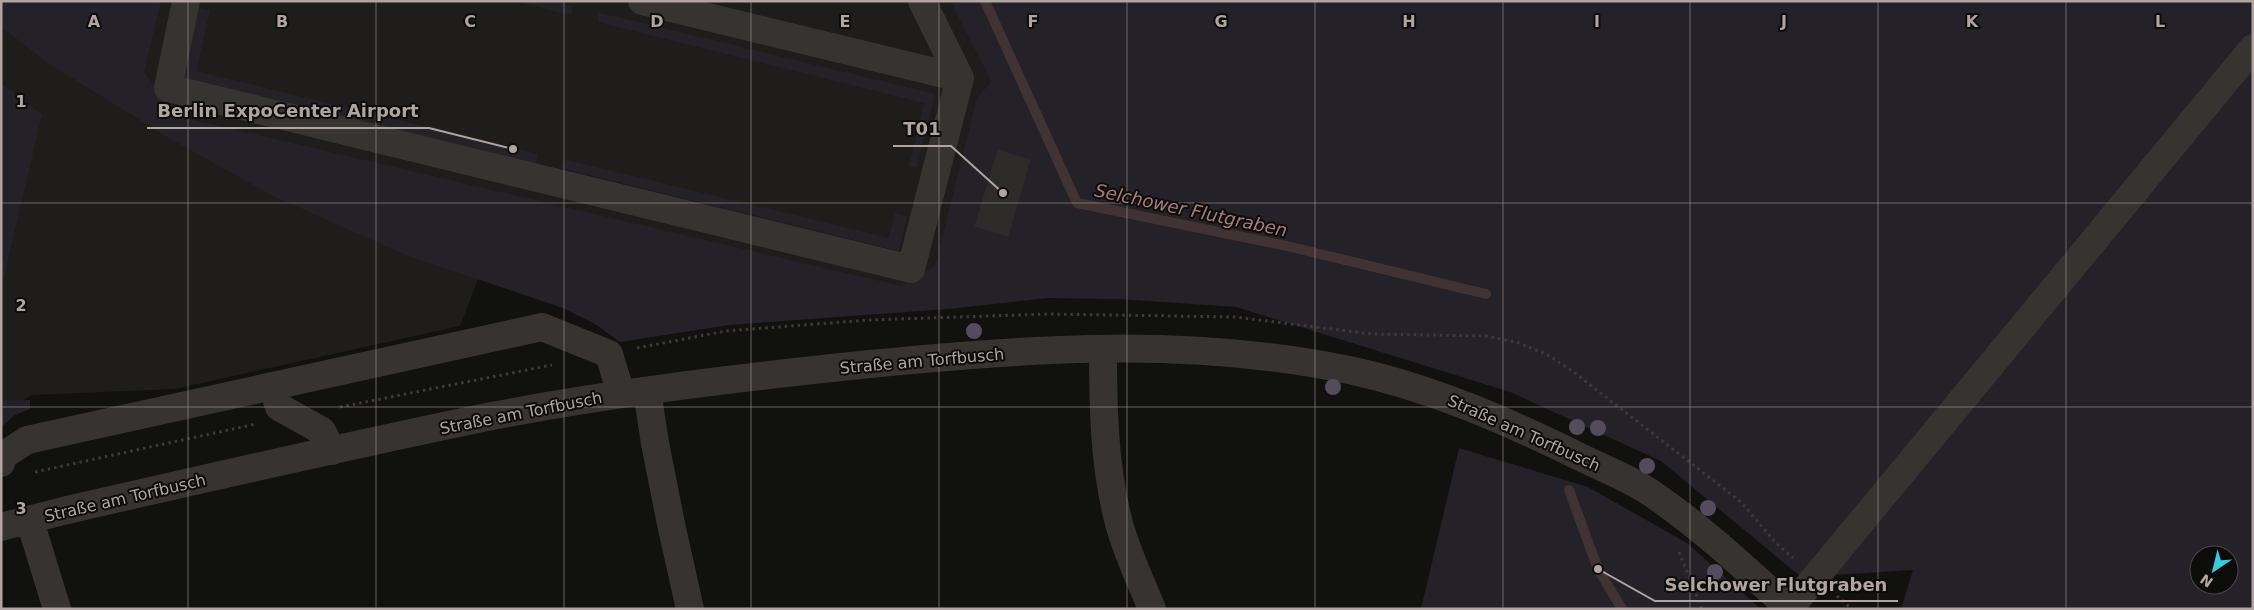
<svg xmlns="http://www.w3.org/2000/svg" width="2254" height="610" viewBox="0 0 2254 610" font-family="'DejaVu Sans',sans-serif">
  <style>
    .built { fill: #1e1d1c }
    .green { fill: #252128; fill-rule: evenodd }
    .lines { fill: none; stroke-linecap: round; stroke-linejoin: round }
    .stream { stroke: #413233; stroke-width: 10 }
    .building { fill: #2d2c2b; stroke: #2d2c2a }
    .path { stroke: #3f3a39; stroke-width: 3; stroke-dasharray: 2.5 4; stroke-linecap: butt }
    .minor { stroke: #363331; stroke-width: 28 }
    .tree { fill: #544b5c }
    .grid { fill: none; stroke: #b1a5a2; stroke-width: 1; stroke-opacity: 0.55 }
    .labels { text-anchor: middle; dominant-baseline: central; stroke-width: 4; stroke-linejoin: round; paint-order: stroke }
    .street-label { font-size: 16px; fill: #b1a5a2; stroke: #0c0c0b }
    .water-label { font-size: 18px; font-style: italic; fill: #aa7c7f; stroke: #0c0c0b }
    .grid-label { font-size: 16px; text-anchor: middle; font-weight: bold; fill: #b1a5a2; stroke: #0c0c0b; stroke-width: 4; stroke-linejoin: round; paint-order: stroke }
    .leader { fill: none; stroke: #b1a5a2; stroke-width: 2 }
    .callout-dot { fill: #b1a5a2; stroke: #0c0c0b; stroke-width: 2 }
    .callout-label { font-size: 18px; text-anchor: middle; font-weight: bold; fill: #b1a5a2; stroke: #0c0c0b; stroke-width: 4; stroke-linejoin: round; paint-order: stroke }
  </style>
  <rect width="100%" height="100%" fill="#111110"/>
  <path class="built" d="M1 1H950L1059 216 1118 299 1048 298 948 309 484 263 460 326 175 389 31 395 1 414Z"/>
  <path class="green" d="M1 1H161L144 72 177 116 901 286 935 266 977 98 991 82 950 1H2253V609H1901L1913 570 1801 577 1661 461 1510 392 1236 307 1118 299 1048 298 948 309 729 325 620 342 595 324 563 308 406 255 273 196 169 138 51 65 1 27ZM2199 555H2229V585H2199Z
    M515 1H556L573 6 571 15Z
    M197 8 210 11 196 71 538 154 535 165 180 79Z
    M597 12 935 94 917 168 909 166 924 103 598 22Z
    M1 83 42 115 1 288Z
    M563 159 889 238 895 213 907 216 899 251 561 168Z
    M30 400V409L15 415 1 427V401Z
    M1459 448 1588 487 1687 543 1761 609H1421Z"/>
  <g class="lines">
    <path class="stream" d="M985 1 1077 203 1287 246 1486 294
      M1569 490 1598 569 1622 609"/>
  </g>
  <path class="building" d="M998 150 1030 160 1008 236 975 226Z"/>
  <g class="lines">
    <path class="path" d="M637 348 726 331 868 320 1049 314 1235 317 1372 334 1486 336 1516 342 1546 354 1571 370 1741 502 1776 543 1793 558
      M340 407 552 365
      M35 472 256 424
      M1679 552 1702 609
      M1837 596 1852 609"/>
    <path class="minor" d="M186 1 168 88 911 269 960 78 922 1
      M642 1 960 78
      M1103 349C1103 408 1104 469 1120 527 1128 555 1141 582 1152 609
      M272 386 279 407 322 431 332 451
      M647 391 655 443 671 524 690 609
      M1 463 4 455 27 440 542 327 609 354 621 394
      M30 521 57 609
      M1 527 67 510C208 478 350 445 492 416 617 392 744 377 870 364 1029 348 1191 337 1349 370 1429 387 1505 420 1578 456 1602 468 1629 478 1651 493 1701 527 1745 568 1790 609
      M1790 608 2253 48"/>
  </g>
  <g class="tree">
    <circle cx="974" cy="331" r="8"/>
    <circle cx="1333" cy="387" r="8"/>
    <circle cx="1577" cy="427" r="8"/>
    <circle cx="1598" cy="428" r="8"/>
    <circle cx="1647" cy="466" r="8"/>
    <circle cx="1708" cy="508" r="8"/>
    <circle cx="1715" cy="572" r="8"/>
  </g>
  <path class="grid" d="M188 1V609M376 1V609M564 1V609M751 1V609M939 1V609M1127 1V609M1315 1V609M1503 1V609M1690 1V609M1878 1V609M2066 1V609M1 203H2253M1 407H2253"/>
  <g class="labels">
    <g class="street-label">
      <text transform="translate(922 361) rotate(-5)">Straße am Torfbusch</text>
      <text transform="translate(521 413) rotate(-11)">Straße am Torfbusch</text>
      <text transform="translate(1524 433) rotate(24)">Straße am Torfbusch</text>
      <text transform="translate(125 498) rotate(-13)">Straße am Torfbusch</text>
    </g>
    <g class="water-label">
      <text transform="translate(1191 210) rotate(12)">Selchower Flutgraben</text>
    </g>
  </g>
  <g class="grid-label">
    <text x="94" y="27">A</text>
    <text x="282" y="27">B</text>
    <text x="470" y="27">C</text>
    <text x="657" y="27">D</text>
    <text x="845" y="27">E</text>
    <text x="1033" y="27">F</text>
    <text x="1221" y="27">G</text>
    <text x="1409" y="27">H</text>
    <text x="1597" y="27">I</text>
    <text x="1784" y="27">J</text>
    <text x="1972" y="27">K</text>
    <text x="2160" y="27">L</text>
    <text x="21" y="107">1</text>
    <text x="21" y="311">2</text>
    <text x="21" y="514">3</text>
  </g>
  <path class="leader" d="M513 149L429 128H147M1003 193L951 146H893M1598 569L1655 601H1898"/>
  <g class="callout-dot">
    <circle cx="513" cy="149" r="5"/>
    <circle cx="1003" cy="193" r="5"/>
    <circle cx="1598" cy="569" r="5"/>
  </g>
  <g class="callout-label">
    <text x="288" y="117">Berlin ExpoCenter Airport</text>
    <text x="922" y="135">T01</text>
    <text x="1776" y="591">Selchower Flutgraben</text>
  </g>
  <rect width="2254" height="610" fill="none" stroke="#b1a5a2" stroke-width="5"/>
  <g transform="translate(2214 570) rotate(215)"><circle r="24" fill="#0c0c0b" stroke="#4e4947"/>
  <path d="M0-4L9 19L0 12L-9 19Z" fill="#39cce0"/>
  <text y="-8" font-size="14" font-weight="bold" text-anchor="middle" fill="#b1a5a2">N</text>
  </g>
</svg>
